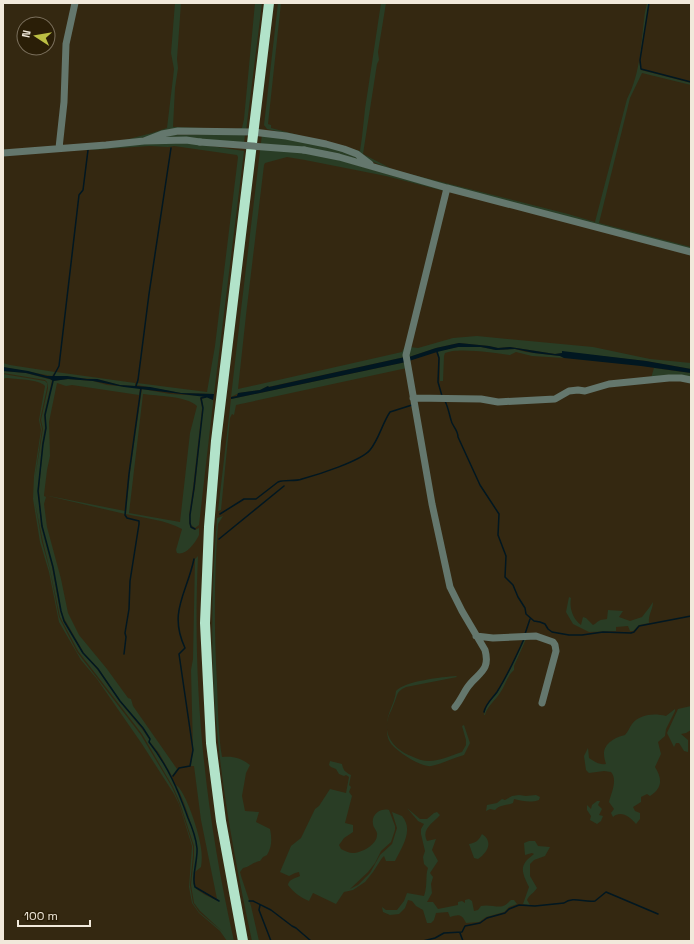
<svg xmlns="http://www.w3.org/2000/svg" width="694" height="944" viewBox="0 0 694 944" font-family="'Space Grotesk',sans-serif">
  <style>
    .green { fill: #293d25; fill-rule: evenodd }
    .water { fill: #011721 }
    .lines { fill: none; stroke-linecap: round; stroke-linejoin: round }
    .stream { stroke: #011721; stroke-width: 1.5 }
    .minor { stroke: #64776d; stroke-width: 7 }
    .highway { stroke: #b2e3ca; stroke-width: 10 }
    .minor-bridge { stroke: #64776d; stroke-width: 7 }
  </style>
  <rect width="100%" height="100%" fill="#342811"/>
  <path class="green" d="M175 3H181L177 59 178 68 175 88 173 127 237 129 242 128 244 119 255 3H262L246 131 204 130 125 140 152 133 167 128 173 78 174 69 171 53Z
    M278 3H281L268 124 271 125V128L360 151 362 137 365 109 381 3H386L378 52 379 60 377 64 363 154 392 169 402 172 568 214 595 222 627 99C641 73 641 41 645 12L647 3H649L639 62 641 70 691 83V85L642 73 630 98 599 223 691 247V250L408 176 324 142 267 129 264 125Z
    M245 134 244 144 161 139 163 135Z
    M262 134C291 139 341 145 363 161L326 156 400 178 443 189 444 191 386 176 305 160 287 157 265 163 264 165 246 315 238 389 402 352 407 342 405 357 268 387V386L260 390 239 393 231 397 241 310Z
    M143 143H191L244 151 214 394 181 393 137 385V383L207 392 215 346 238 157 237 155 174 146 168 147 150 146 88 150Z
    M477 336 593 347 650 359 691 363V369L646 361 563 352V353L555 354 510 347 498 348 489 346 459 343 436 348 409 357V347L418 348 453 338Z
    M458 347H481L496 350 515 349 526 352 560 356 564 358 532 356 516 352 510 355C496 353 457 347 445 353L444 356 443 381H440V359L438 351Z
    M406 362 407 368 236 405 234 415 232 414 230 418 221 510 218 511 231 399Z
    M3 363 10 365 55 372 52 376 3 367Z
    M654 368 691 373V379L651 378Z
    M3 371 26 373 52 380 44 415 45 428 42 444 38 491 41 526 52 567 60 611 64 621 83 653 97 669 119 701 142 729 149 739V742C171 771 188 808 196 845 197 851 197 860 196 866 195 873 191 880 195 887 199 893 212 898 218 901L217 899 201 820 194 766H191L193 750 191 670 193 659 195 559 198 556C192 689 205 812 234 941H227L223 932 200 911 194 903 191 885 194 856V846L180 803 173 787 142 734 78 651 60 617 50 570 43 542 35 503V478L43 429 41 420 48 388 47 382 45 380 3 373Z
    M56 372 135 383V386L120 385 97 379 54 377Z
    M3 374 45 381 47 383V388L40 420 42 429 35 478V503L42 542 50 571 59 617 77 652 141 735 172 787 179 803 193 846V856L190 885 193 903 199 912 223 932 227 941 220 931 199 913 192 903 189 887 192 846 179 804 174 794 142 744 97 679 81 660 59 622 49 572 40 542 33 499 34 476 41 430 39 420 45 386C39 379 15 379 5 378L3 380Z
    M68 379 93 381 107 385 140 388 139 395 72 385 66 386 57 383 49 422 50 456 47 470 44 495 125 511V514L44 495V496L46 497 44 504 47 527 61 579 68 613 79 635 107 669 128 698 131 699 133 706 177 769 172 776 159 753 150 742V739L143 728 120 701 98 668 84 653 65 620 61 611 53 567 43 532 39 491 43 444 46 428 45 415 53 381Z
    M142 389 170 394 203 396 200 398 202 408 193 488 189 515V523L191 528 195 530 199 528C199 530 199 532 199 535 196 542 186 556 177 553L176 550 182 529C166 520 144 518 126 514L130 473ZM143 394C157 396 187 396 197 406L190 433 180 522 129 513Z
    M207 397 213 400V403L199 525 195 528 191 525 190 516 195 488 203 408 202 399Z
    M223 516 218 524C214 577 214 630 217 683 218 708 218 733 222 757 234 756 241 758 250 765L246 773 242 796 245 811 259 812 256 822 270 829C272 839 272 847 267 855L263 857 260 861C253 862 250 867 243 868L240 872 241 876 251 906 259 941H252C238 875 225 809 218 741 210 668 211 592 217 518Z
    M569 597 571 598C569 608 573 619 581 625L583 617 586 618 593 625C600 621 597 620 607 619L608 610 623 611 619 617 630 621 642 617 649 608 653 602C653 609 648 615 649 623L639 625 633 631H630L628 626 616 627V631L589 632 573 624 566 612Z
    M527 637 514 666V670C507 676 505 686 500 693 495 701 487 706 485 715H484C486 702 492 701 498 691 508 674 517 656 525 638Z
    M456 676 457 677 406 687C395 692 398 696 393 706 392 710 389 714 388 718 383 737 395 749 411 756 417 759 423 761 429 761 440 761 452 755 462 752L466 745V740L462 726 464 725 470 743 464 755C453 758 442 764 431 766 422 768 394 750 390 742 387 738 387 731 387 727 386 714 395 704 396 691 405 681 442 677 456 676Z
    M691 706V730L686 733 681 734 688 740V752L684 751 679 743H676L674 747 667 733 678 709Z
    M675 709V711L666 729 665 736 658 742 661 754 655 767C662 778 663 788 650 796L647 794 641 797V802L633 807 635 811 640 813V819L636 824C630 817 621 810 613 817L611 813 614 809 609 802C611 793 618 780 611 772L604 771 589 773 586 770 584 756 588 748 589 758C595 762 599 765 606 764 605 761 604 757 604 754 604 743 616 737 625 735 628 732 629 728 632 724 640 714 654 713 666 716Z
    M330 761 342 764C343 770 345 772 351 775L349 785 351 787 349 792 352 796 345 823 353 825V832L344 838 339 845 341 849C345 851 349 853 353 853 361 853 377 845 377 835 378 831 373 828 373 824 371 814 381 808 389 810L395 826V830L391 842 381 851 375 863 368 872 350 889 358 885 370 873 380 855 392 844 397 828 392 812 402 816C414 830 402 847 395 861H386L384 856 382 858 373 872 365 882 353 890 344 892 336 904 313 893 309 901C300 897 294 893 288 885 289 879 294 879 300 876L299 872 295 873 289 876 280 872 291 846 301 838 315 809 319 806 330 789 346 793 349 777 346 775 344 776 339 774 336 769 331 767 329 765Z
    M176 785C186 791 200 836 201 848 202 854 202 861 201 867L195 872C203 852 186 804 176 785Z
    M519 795 526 796 536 795 540 797 539 800C530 803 523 801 514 799L513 803C506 806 501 804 495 810L490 809 486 811 487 805 497 803 502 799 505 800 512 796Z
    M597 801H600L598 805 602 809 599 815 603 816 601 821 597 824 590 820 591 816 587 810V805L591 809 592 805Z
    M407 808 420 819H427L434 813 437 812 440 815C433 823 421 829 427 841L436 839 432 850 438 861 430 873 433 877 431 884 432 893 427 902H433L438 909 458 905V902L462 901 465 903V900L469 899 472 901 474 911 478 910 481 906C489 904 498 908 503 906 506 905 509 902 511 900H514L517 904 509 907 504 912 486 917 479 922 466 923C462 914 459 914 450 917L448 912 436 913 434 920 431 923H427L423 910 416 906 412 901 408 900 405 908 399 914 390 915 383 912 382 907 386 910H397L404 901 407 893 424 896C428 885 425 876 428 868L424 864 423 857 425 851 421 834V829L424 824 418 821Z
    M482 834C494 842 487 853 478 859L474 858 469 844C476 843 479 840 482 834Z
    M529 841H535L538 846 550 847 545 856 534 860 530 864V876L537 888C534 893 529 895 527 900L530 905 523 904 529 887C521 871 519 865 534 854L532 853 525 855 524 843Z"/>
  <path class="water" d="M459 343 489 346 498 348 510 347 555 354 562 353V351L646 361 691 369V373L641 366 564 358 560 356 534 353 515 349 496 350 481 347H458L437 352 409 361V357L436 348Z
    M405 357 406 362 231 399V397L237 396 238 393 260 390 268 386 269 387Z
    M3 367 28 371 47 376H67L87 379H97L120 385 150 387 181 393 214 394 213 400 206 397 124 387 93 381 68 379 53 381 50 379 26 373 3 371Z"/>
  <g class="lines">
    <path class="stream" d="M649 3 640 60 641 69 691 82
      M437 352 439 358 438 382 442 396
      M53 377 59 366 79 195 83 190 88 150
      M53 381 45 415 46 428 43 444 38 491 42 526 53 567 61 611 64 621 83 653 98 669 120 701 143 728 150 739 149 742C168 766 178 790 188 818 192 827 196 838 197 848 198 861 191 876 195 887L219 901
      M136 386 138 380 149 294 171 148
      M445 401C448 407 449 413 451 420 452 426 458 430 458 437L480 485 499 514 498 535 506 556 505 577 513 585 518 597 525 608 526 614 534 621 540 622 545 624 548 629 552 632 569 635H582L603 632 631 633 634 632 639 626 691 616
      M220 514 244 499H256L278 482C286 479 294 482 302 479 317 475 361 461 370 450 379 439 382 424 390 412L412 405
      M195 529 191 527 190 523V515L194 488 203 408 201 398 206 397
      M219 539 284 486
      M525 634 530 619
      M124 654 126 637 125 633 129 609 130 581 139 524V521L127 518 125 515 129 474 141 388
      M484 712C486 703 492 699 497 692 507 676 516 657 524 639
      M173 776 179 768 190 766 193 750 179 654 185 648C168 612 187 593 194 559
      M249 901H253L271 910 292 926 296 928 311 941
      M260 905 259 910 271 941
      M460 933 463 941
      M423 941 435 938 444 933 462 932 465 926 480 923 487 918 505 913 509 909 519 905 535 906 564 903C573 896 585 903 595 901L606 892 658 914"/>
    <path class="minor" d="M144 141 162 134 178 131 253 132 286 136 326 144 344 149 357 154 370 164
      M59 148 64 102 66 44 75 3
      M304 150 339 157 447 188 691 252
      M3 153 106 145 144 141 186 140 200 142
      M447 188 406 355 432 504 450 587 462 611 485 650C491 672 477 673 467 688 463 694 460 701 455 707
      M413 398 481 399 498 402 555 399 569 391 578 390 585 391 609 384 669 378H681L691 380
      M476 636 493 638 536 636 553 642 555 645 556 651 542 703"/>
    <path class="highway" d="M243 941 221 821 211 743 205 623 209 527 216 441 269 3"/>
    <path class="minor-bridge" d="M200 142 304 150"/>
  </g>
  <rect width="694" height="944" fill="none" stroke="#f1e9db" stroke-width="8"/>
  <g transform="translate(36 36) rotate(282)"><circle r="19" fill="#2a1e07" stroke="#7a6f5c"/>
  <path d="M0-3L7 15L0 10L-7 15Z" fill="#bcbf44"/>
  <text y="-6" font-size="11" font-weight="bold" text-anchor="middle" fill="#f1e9db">N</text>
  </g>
  <path d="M18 920v6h72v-6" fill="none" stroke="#f1e9db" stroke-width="2"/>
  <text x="24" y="920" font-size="12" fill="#f1e9db" stroke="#2a1e07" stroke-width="3" paint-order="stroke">100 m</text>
</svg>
